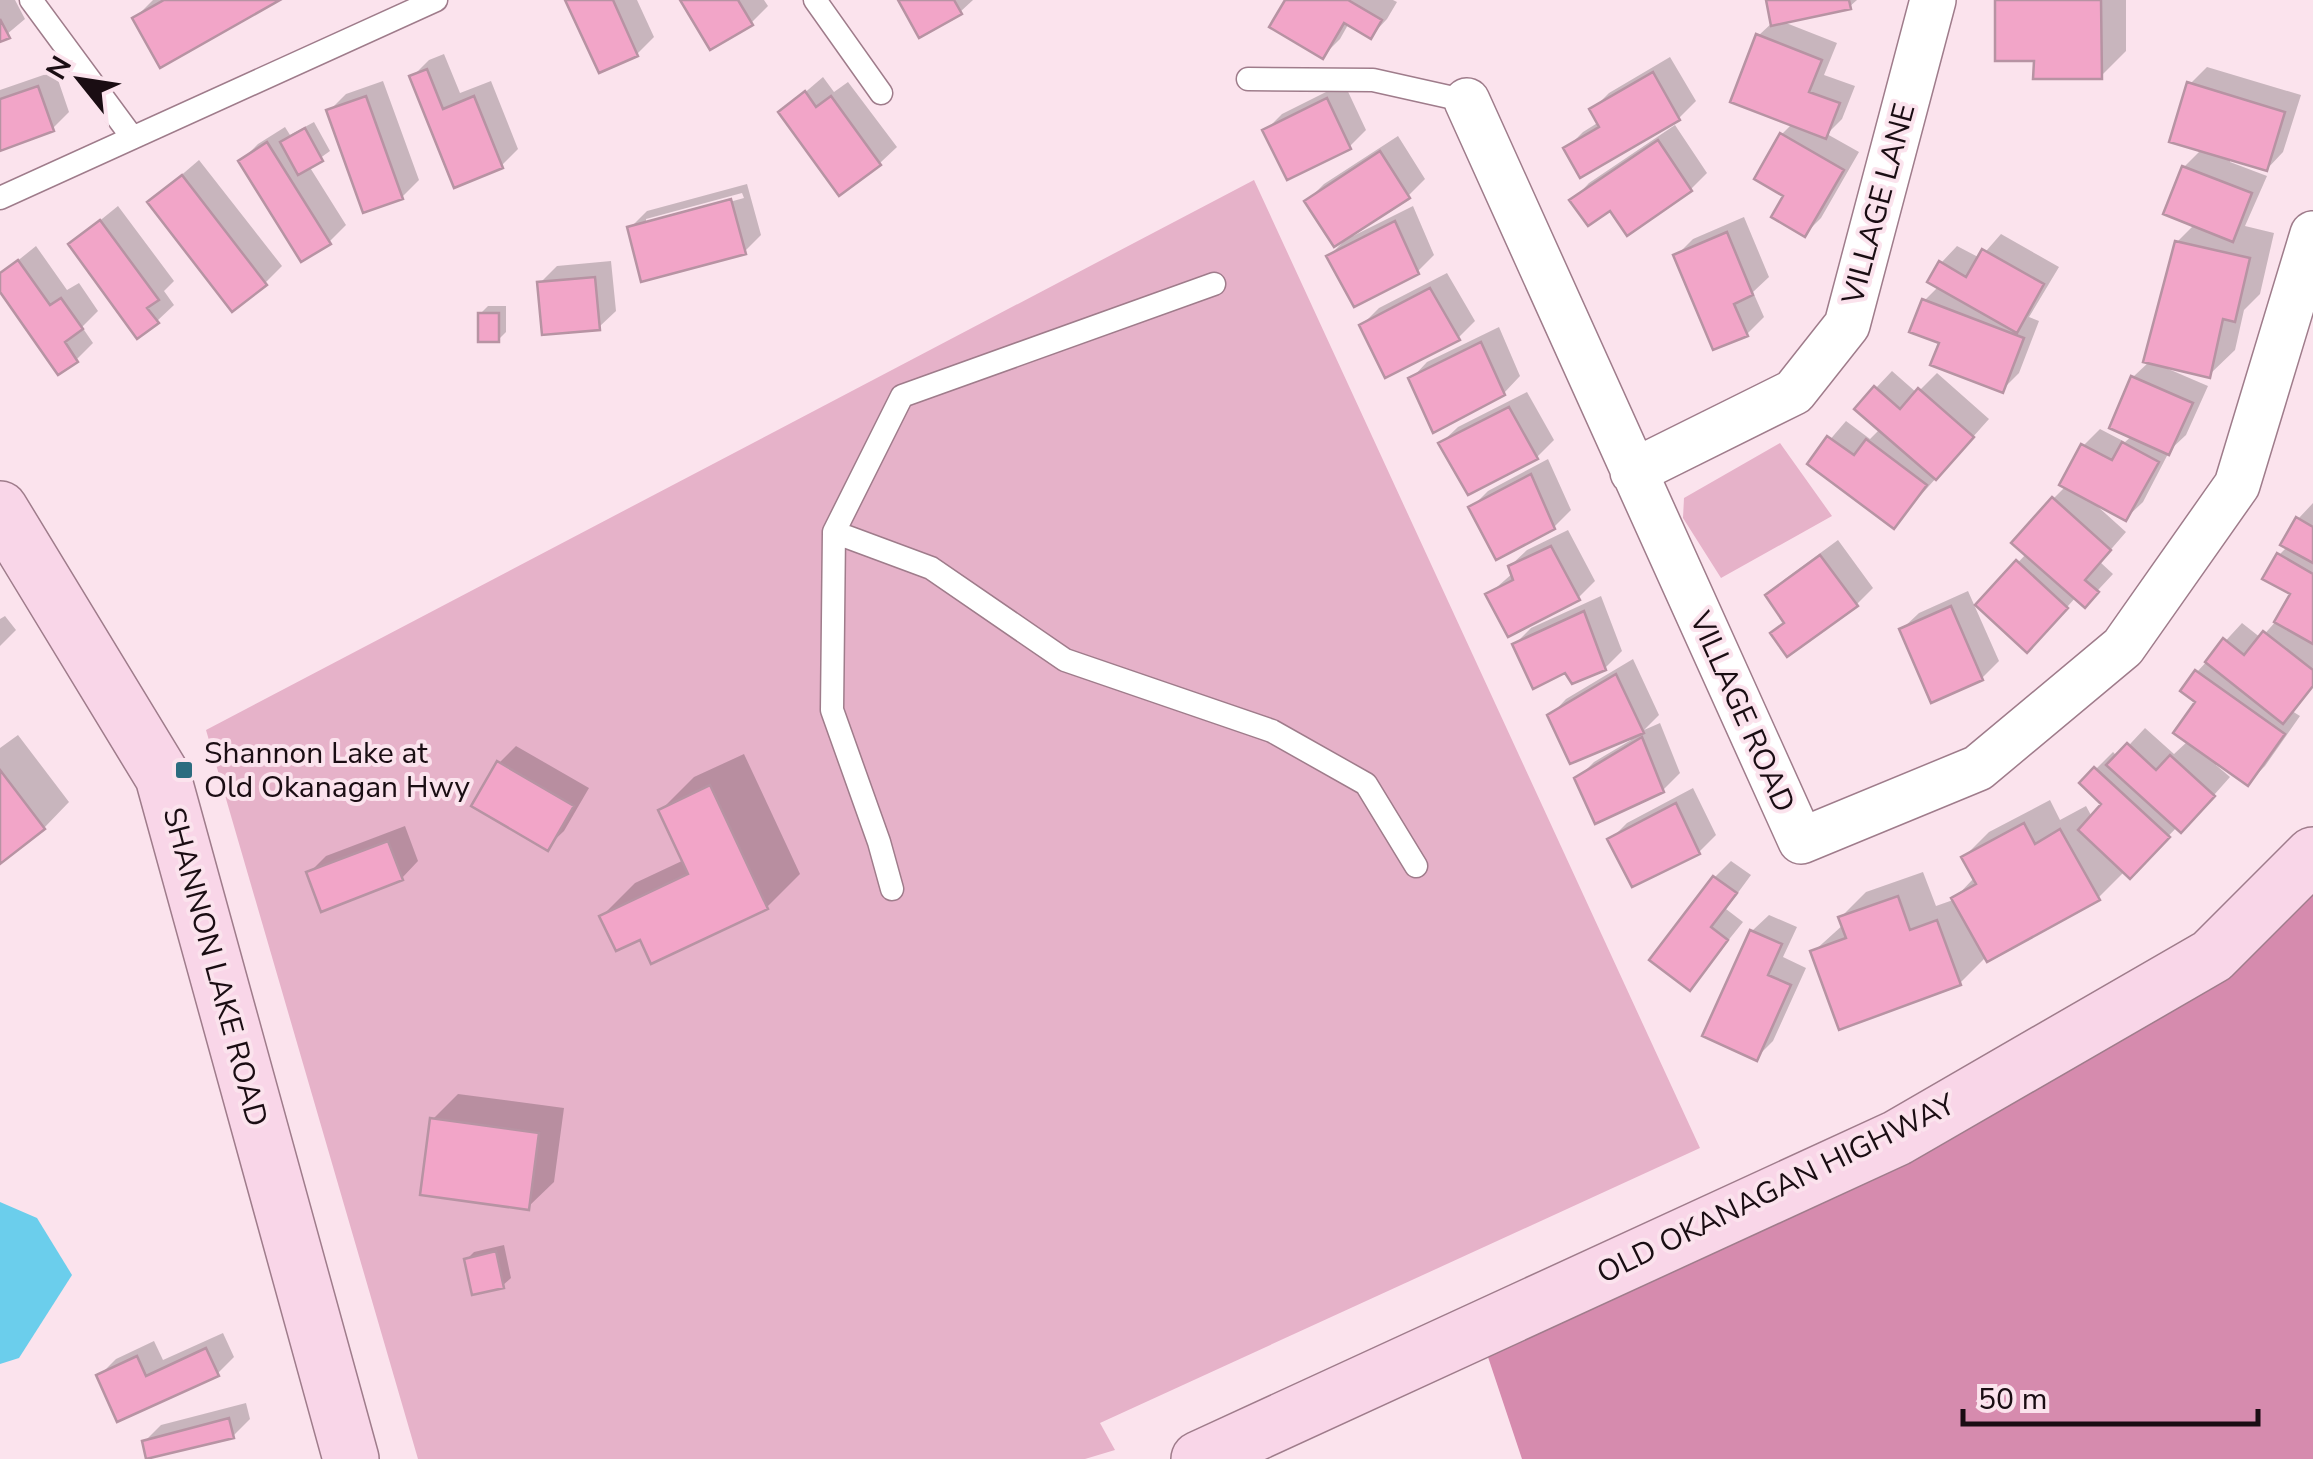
<svg xmlns="http://www.w3.org/2000/svg" width="2313" height="1459" viewBox="0 0 2313 1459" font-family="'Nunito Sans',sans-serif">
  <style>
    .green { fill: #e6b2c9 }
    .forest { fill: #d68bae }
    .water { fill: #6bceec }
    .shadow { fill: #0003; fill-rule: evenodd }
    .building { fill: #f2a5c8; stroke: #b793a3; stroke-width: 2.5 }
    .lines { fill: none; stroke-linecap: round; stroke-linejoin: round }
    .lane-casing { stroke: #9f7c8b; stroke-width: 25 }
    .street-casing { stroke: #9f7c8b; stroke-width: 48 }
    .secondary-casing { stroke: #9f7c8b; stroke-width: 58 }
    .lane { stroke: #fff; stroke-width: 22 }
    .street { stroke: #fff; stroke-width: 45 }
    .secondary { stroke: #f9d6e8; stroke-width: 55 }
    .poi-dot { fill: #2b6c7f; stroke: #fbe3ed; stroke-width: 4 }
    .labels { text-anchor: middle; dominant-baseline: central; stroke-width: 8; stroke-linejoin: round; paint-order: stroke }
    .street-label { font-size: 30px; fill: #1a0d13; stroke: #fbe3ed }
    .poi-label { font-size: 30px; fill: #1a0d13; stroke: #fbe3ed; text-anchor: start }
  </style>
  <rect width="100%" height="100%" fill="#fbe3ed"/>
  <path class="green" d="M1254 180 1700 1148 1100 1423 1115 1450 1085 1459H418L206 730Z
    M1780 443 1832 516 1721 578 1683 518 1684 498Z"/>
  <path class="forest" d="M2313 849V1459H1522L1479 1330 2068 1030Z"/>
  <path class="water" d="M0 1202 37 1218 72 1275 19 1358 0 1364Z"/>
  <path class="shadow" d="M0 0H15L25 19 0 40Z
    M153 0H276L135 18Z
    M568 0H637L654 37 637 54Z
    M683 0H764L768 6 751 23Z
    M901 0H973L960 12Z
    M1288 0H1393L1397 2 1387 19 1371 36 1349 23 1340 39 1323 56Z
    M1768 0H1857L1849 7 1781 21 1837 43 1824 75 1855 86 1842 119 1827 134 1859 152 1821 218 1805 234 1786 195 1757 178 1782 134 1793 123 1758 36 1773 22Z
    M1998 0H2126V51L2101 76 2036 58Z
    M444 54 460 93 491 81 518 149 501 166 455 184 412 77 429 60Z
    M1670 57 1696 101 1679 118 1566 149 1583 132 1599 122 1592 110 1609 93Z
    M2207 67 2301 95 2283 152 2267 169 2231 158 2230 162 2267 176 2245 226 2274 233 2260 294 2244 310 2235 350 2209 375 2167 365 2166 368 2208 386 2186 435 2170 450 2143 502 2126 518 2096 505 2126 532 2100 562 2113 574 2085 604 2076 597 2044 633 1978 605 2027 553 2053 499 2066 486 2083 446 2100 429 2125 442 2132 436 2133 377 2150 361 2177 242 2195 224 2184 167 2202 149 2190 84Z
    M55 71 69 112 52 129 0 148V90Z
    M823 77 834 92 848 82 897 147 880 163 781 113Z
    M383 81 419 180 402 197 329 111 346 94Z
    M1344 83 1366 130 1349 147 1265 131 1282 114Z
    M314 122 330 151 309 166 346 225 329 242 241 161 258 144 285 127 290 135Z
    M1675 125 1707 173 1691 189 1573 200 1589 183Z
    M1398 136 1425 179 1408 196 1351 233 1353 236 1413 206 1434 255 1417 272 1329 256 1346 239 1307 201 1324 184Z
    M199 160 282 266 265 283 150 202Z
    M747 184 761 235 744 252 630 228 647 211ZM742 193 744 198 646 225V219Z
    M118 206 174 281 164 291 174 305 157 321 71 244Z
    M1744 217 1769 277 1753 292 1764 317 1747 334 1676 256 1693 239Z
    M2001 234 2059 267 2029 317 2039 321 2019 373 2002 390 1942 342 1924 301 1939 286 1941 263 1957 246 1980 258Z
    M36 246 67 290 79 283 98 311 82 327 93 343 76 360 0 287V275Z
    M611 261 616 311 599 327 540 283 557 266Z
    M1447 273 1475 321 1458 338 1362 325 1379 308Z
    M488 306H506V332L498 340 480 314Z
    M1499 327 1520 376 1504 393 1411 379 1427 362Z
    M1892 371 1917 393 1937 373 1989 419 1894 525 1810 463 1846 421 1870 439 1880 429 1876 388Z
    M1527 392 1554 440 1537 457 1469 492 1441 443 1458 427Z
    M1548 459 1571 510 1554 527 1497 557 1471 508 1488 491Z
    M2313 503V687L2292 711 2300 716 2265 766 2248 783 2218 762 2216 765 2230 777 2198 813 2178 826 2130 876 2125 871 2098 898 1987 956 1960 983 1813 952 1844 924 1841 917 1866 892 1923 872 1936 906 1953 900 1975 877 1964 857 1989 832 2050 800 2060 820 2086 806 2092 817 2105 804 2082 783 2113 752 2118 757 2145 728 2174 754 2188 741 2199 701 2197 672 2242 623 2261 638 2277 620 2293 593 2279 555 2288 546 2298 519Z
    M1568 530 1595 581 1578 598 1489 594 1513 573 1510 566 1527 550Z
    M1838 540 1873 588 1856 605 1773 634 1786 621 1768 595 1785 579Z
    M1968 591 1999 661 1982 678 1902 629 1919 613Z
    M1601 596 1622 651 1605 668 1566 670 1515 644 1531 628Z
    M5 616 16 630 0 646V619Z
    M1633 659 1659 715 1644 730 1660 723 1680 773 1663 790 1577 779 1594 762 1631 740 1550 716 1566 699Z
    M18 735 69 802 44 828 0 860V748Z
    M516 746 589 788 564 831 547 847 499 763Z
    M744 754 800 874 767 907 641 937 602 916 635 883 684 860 661 810 694 777Z
    M1693 788 1716 835 1699 852 1633 884 1610 840 1627 823Z
    M405 826 418 861 402 878 309 873 326 856Z
    M1731 861 1751 875 1726 909 1743 922 1690 988 1715 877Z
    M1769 915 1797 927 1783 957 1806 968 1773 1041 1756 1058 1752 931Z
    M458 1094 564 1108 554 1182 528 1207 432 1120Z
    M504 1245 511 1278 503 1285 466 1260 474 1252Z
    M223 1333 234 1357 217 1374 119 1419 99 1376 116 1359 154 1341 163 1360Z
    M246 1403 250 1419 233 1436 144 1442 161 1425Z"/>
  <path class="building" d="M164 0H280L160 68 132 18Z
    M565 0H613L638 56 599 73Z
    M680 0H738L753 25 710 50Z
    M898 0H954L962 14 919 38Z
    M1285 0H1348L1382 20 1371 39 1344 23 1323 59 1269 27Z
    M1766 0H1849L1851 9 1771 26Z
    M1995 0H2101L2102 79H2033L2034 61H1995Z
    M0 19 10 38 0 42Z
    M1756 34 1822 60 1809 92 1840 103 1826 139 1730 102Z
    M427 69 443 109 474 96 503 168 454 188 409 76Z
    M1653 72 1680 120 1580 178 1563 148 1599 127 1589 109Z
    M2187 82 2285 112 2267 171 2169 142Z
    M38 86 54 131 0 151V99Z
    M805 91 816 107 831 96 881 165 839 196 778 112Z
    M366 96 403 199 363 213 326 110Z
    M1327 98 1351 149 1287 180 1262 130Z
    M305 128 323 161 298 175 280 142Z
    M1780 133 1844 170 1805 237 1771 217 1783 196 1754 179Z
    M1658 140 1692 191 1627 236 1610 211 1588 226 1569 200Z
    M267 142 331 244 301 262 238 161Z
    M1380 151 1410 198 1334 247 1304 201Z
    M2182 166 2252 193 2233 242 2163 214Z
    M182 175 267 285 232 312 147 202Z
    M731 199 746 254 641 282 627 227Z
    M100 220 159 300 147 308 159 323 137 339 68 244Z
    M1395 221 1419 274 1354 307 1326 256Z
    M1727 232 1753 295 1734 304 1748 336 1713 350 1673 255Z
    M2175 241 2250 258 2235 322 2223 319 2210 378 2143 362Z
    M1982 249 2044 284 2017 333 1927 282 1939 261 1966 277Z
    M18 260 50 305 61 298 83 329 65 342 78 362 58 375 0 292V273Z
    M595 277 600 330 542 335 537 282Z
    M1430 288 1460 340 1385 378 1359 325Z
    M1922 299 2024 338 2003 393 1930 365 1939 343 1909 332Z
    M478 313H499V342H478Z
    M1481 342 1505 395 1433 433 1408 378Z
    M2131 376 2193 403 2169 455 2109 428Z
    M1874 386 1900 409 1918 388 1974 437 1936 480 1854 409Z
    M1509 407 1538 459 1468 495 1438 443Z
    M1827 436 1854 455 1866 439 1927 485 1894 529 1807 464Z
    M2122 442 2159 462 2126 521 2059 485 2081 444 2112 460Z
    M1531 474 1555 529 1496 560 1468 507Z
    M2052 497 2111 550 2085 580 2099 592 2085 608 2011 543Z
    M2296 517 2313 527V563L2280 545Z
    M1551 546 1580 600 1508 637 1485 594 1513 580 1508 566Z
    M2277 553 2313 574V644L2274 622 2290 594 2262 579Z
    M1820 555 1858 606 1787 657 1770 633 1784 623 1765 595Z
    M2016 560 2068 608 2027 653 1975 605Z
    M1951 606 1983 680 1931 703 1899 629Z
    M1584 611 1606 670 1572 684 1565 673 1533 689 1512 644Z
    M2263 631 2313 670V686L2283 724 2205 662 2223 638 2244 655Z
    M2195 670 2285 734 2248 786 2173 733 2195 702 2180 691Z
    M1616 674 1644 733 1570 764 1547 715Z
    M1642 737 1664 792 1595 824 1574 778Z
    M2127 743 2156 770 2170 755 2215 796 2181 833 2106 765Z
    M497 761 574 806 548 851 471 806Z
    M2094 767 2170 837 2130 879 2078 830 2101 804 2079 783Z
    M0 770 45 829 0 864Z
    M710 785 768 909 651 964 640 940 616 951 599 916 688 874 658 810Z
    M1676 803 1700 854 1632 887 1607 839Z
    M2024 823 2035 844 2060 829 2100 900 1987 962 1951 898 1976 884 1961 857Z
    M388 841 403 880 321 912 306 872Z
    M1713 876 1737 893 1711 927 1728 940 1690 991 1649 960Z
    M1898 896 1910 930 1937 920 1961 985 1839 1030 1810 951 1846 938 1838 917Z
    M1750 930 1782 944 1768 975 1791 985 1757 1061 1702 1036Z
    M430 1118 539 1133 529 1210 420 1195Z
    M496 1251 504 1288 472 1295 464 1259Z
    M206 1348 219 1376 117 1422 96 1375 137 1356 146 1376Z
    M229 1418 234 1438 146 1459 142 1441Z"/>
  <g class="lines">
    <g class="lane-casing">
      <path id="lane" d="M31 0 132 137
        M815 0 881 93
        M1248 79 1373 80 1467 101
        M0 198 436 0
        M834 532 931 568 1065 660 1272 731 1366 784 1416 866
        M892 889 879 842 832 710 834 532 902 396 1214 284"/>
    </g>
    <g class="street-casing">
      <path id="street" d="M1467 101 1801 841 1978 768 2123 647 2237 485 2313 234
        M1633 472 1794 392 1847 325 1933 0"/>
    </g>
    <g class="secondary-casing">
      <path id="secondary" d="M0 509 163 777 351 1459
        M1199 1459 1897 1138 2212 956 2313 855"/>
    </g>
    <use href="#lane" class="lane"/>
    <use href="#street" class="street"/>
    <use href="#secondary" class="secondary"/>
  </g>
  <rect class="poi-dot" x="174" y="760" width="20" height="20" rx="5"/>
  <g class="labels">
    <g class="street-label">
      <text transform="translate(1879 204) rotate(-75)">VILLAGE LANE</text>
      <text transform="translate(1742 712) rotate(66)">VILLAGE ROAD</text>
      <text transform="translate(215 967) rotate(75)">SHANNON LAKE ROAD</text>
      <text transform="translate(1776 1189) rotate(-26)">OLD OKANAGAN HIGHWAY</text>
    </g>
    <g class="poi-label">
      <text x="204" y="753">Shannon Lake at<tspan x="204" dy="34">Old Okanagan Hwy</tspan></text>
    </g>
  </g>
  <g transform="translate(80 80) rotate(300)" stroke="#fbe3ed" stroke-width="8" paint-order="stroke">
  <path d="M0-8L18 38L0 25L-18 38Z" fill="#1a0d13"/>
  <text y="-15" font-size="28" font-weight="bold" text-anchor="middle" fill="#1a0d13">N</text>
  </g>
  <path d="M1963 1409v15h295v-15" fill="none" stroke="#1a0d13" stroke-width="5"/>
  <text x="1978" y="1409" font-size="30" fill="#1a0d13" stroke="#fbe3ed" stroke-width="8" paint-order="stroke">50 m</text>
</svg>
